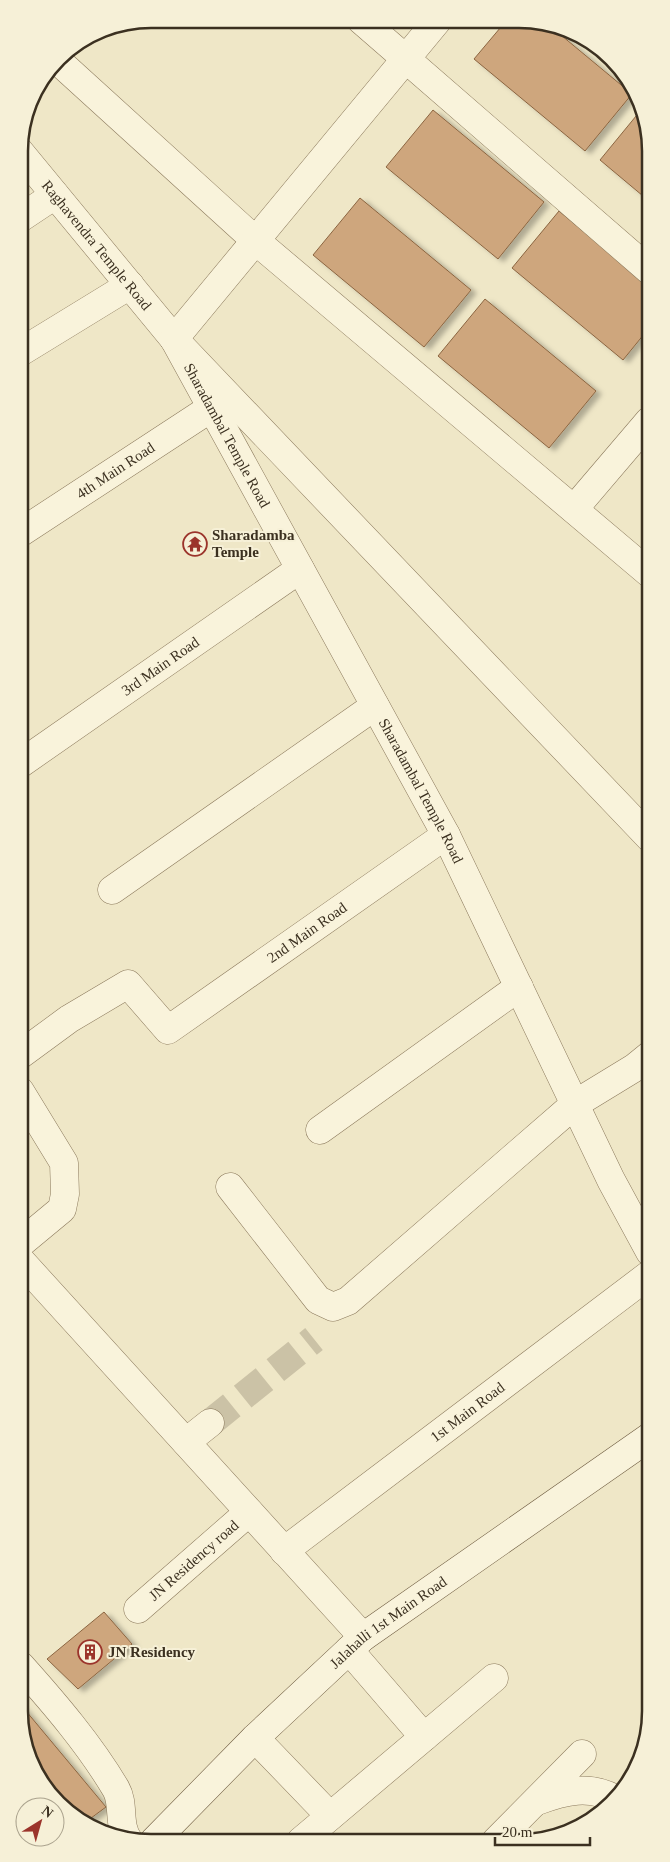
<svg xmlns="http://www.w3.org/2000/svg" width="670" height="1862" viewBox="0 0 670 1862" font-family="'Times New Roman',serif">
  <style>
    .building { fill: #cea67d; stroke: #8b6541; filter: url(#shadow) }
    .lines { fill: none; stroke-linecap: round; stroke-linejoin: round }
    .street-tunnel { stroke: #cbc2a6; stroke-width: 28; stroke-dasharray: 28 14; stroke-linecap: butt }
    .street-casing { stroke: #8b795c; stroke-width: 29 }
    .secondary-casing { stroke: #6d5a3f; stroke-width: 29 }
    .street { stroke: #f9f3db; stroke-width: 28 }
    .secondary { stroke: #f9f3db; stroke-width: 28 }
    .labels { text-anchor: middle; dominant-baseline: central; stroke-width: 4; stroke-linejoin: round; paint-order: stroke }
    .street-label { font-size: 15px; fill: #3b3020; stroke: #f6f0d7 }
    .poi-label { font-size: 15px; font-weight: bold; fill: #3b3020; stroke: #f6f0d7; text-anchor: start }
    .rim { fill: none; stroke: #3b3020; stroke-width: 2.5 }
  </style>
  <defs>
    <filter id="shadow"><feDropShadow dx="5.5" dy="3" stdDeviation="2.5" flood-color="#0004"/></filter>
  </defs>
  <rect width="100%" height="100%" fill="#efe7c7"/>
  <path class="building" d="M506 21H544L632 94 585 151 474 59Z
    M433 110 544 202 498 259 386 167Z
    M641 110 649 125V201L600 160Z
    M360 198 471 290 424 347 313 255Z
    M559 211 649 286V328L623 360 512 268Z
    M485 299 596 391 549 448 438 356Z
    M104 1612 132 1644 78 1689 47 1659Z
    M21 1705 106 1807 87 1821 58 1805 21 1737Z"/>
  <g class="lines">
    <path class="street-tunnel" d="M210 1423 314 1339"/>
    <g class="street-casing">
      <g id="street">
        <path d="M361 20 649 270"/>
        <path d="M57 60 256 241 649 573"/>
        <path id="s1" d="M19 151 174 339 650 838"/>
        <path d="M19 219 55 195"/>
        <path id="s2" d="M174 339 446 835 611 1180 650 1252"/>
        <path d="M174 339 437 21"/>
        <path d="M19 353 130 285"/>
        <path d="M574 509 649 421"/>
        <path id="s3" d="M20 533 211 408"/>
        <path id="s4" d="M20 764 300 569"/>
        <path d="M112 890 375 706"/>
        <path id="s5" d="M20 1055 69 1019 128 984 168 1030 446 835"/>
        <path d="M20 1091 64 1163 65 1194 62 1209 21 1243"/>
        <path d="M320 1130 519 987"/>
        <path d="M230 1187 318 1300 333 1307 348 1301 575 1104 634 1068 650 1055"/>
        <path d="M21 1261 363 1637"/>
        <path d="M186 1442 210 1423"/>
        <path id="s6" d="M284 1551 650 1274"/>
        <path id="s7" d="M138 1609 249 1512"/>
        <path d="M349 1650 424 1737"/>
        <path d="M21 1666C55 1704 90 1745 116 1789 125 1805 117 1825 129 1841"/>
        <path d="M255 1738 330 1816"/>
        <path d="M537 1801C564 1791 590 1784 617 1800"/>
        <path d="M301 1841 494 1678"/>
        <path d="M496 1841 582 1754"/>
      </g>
    </g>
    <g class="secondary-casing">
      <g id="secondary">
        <path id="s8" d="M154 1841 255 1738 363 1637 651 1436"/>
      </g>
    </g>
    <use href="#street" class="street"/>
    <use href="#secondary" class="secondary"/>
  </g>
  <defs>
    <g id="temple-ring" transform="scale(1.25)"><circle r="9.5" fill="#f6f0d7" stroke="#9b342b" stroke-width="1.5"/><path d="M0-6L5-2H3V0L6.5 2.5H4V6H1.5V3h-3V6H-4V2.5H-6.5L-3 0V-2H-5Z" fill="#9b342b"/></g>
    <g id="building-ring" transform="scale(1.25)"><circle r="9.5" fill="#f6f0d7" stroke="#9b342b" stroke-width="1.5"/><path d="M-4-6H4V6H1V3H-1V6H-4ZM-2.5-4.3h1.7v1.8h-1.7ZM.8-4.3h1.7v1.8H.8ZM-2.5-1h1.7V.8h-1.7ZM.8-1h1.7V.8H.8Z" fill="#9b342b"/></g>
  </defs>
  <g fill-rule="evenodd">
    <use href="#temple-ring" x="195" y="544"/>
    <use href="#building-ring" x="90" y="1652"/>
  </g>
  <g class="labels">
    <g class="street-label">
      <text stroke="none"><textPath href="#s1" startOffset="122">Raghavendra Temple Road</textPath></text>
      <text stroke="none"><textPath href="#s2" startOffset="110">Sharadambal Temple Road</textPath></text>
      <text stroke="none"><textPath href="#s3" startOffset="114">4th Main Road</textPath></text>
      <text stroke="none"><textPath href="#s4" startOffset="171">3rd Main Road</textPath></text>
      <text stroke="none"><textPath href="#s2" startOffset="515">Sharadambal Temple Road</textPath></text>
      <text stroke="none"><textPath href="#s5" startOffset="360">2nd Main Road</textPath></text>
      <text stroke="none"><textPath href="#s6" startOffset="230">1st Main Road</textPath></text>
      <text stroke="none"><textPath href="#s7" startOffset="74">JN Residency road</textPath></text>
      <text stroke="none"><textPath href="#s8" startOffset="321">Jalahalli 1st Main Road</textPath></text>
    </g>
    <g class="poi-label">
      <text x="212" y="535">Sharadamba<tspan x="212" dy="17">Temple</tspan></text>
      <text x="108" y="1652">JN Residency</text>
    </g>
  </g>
  <path d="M0 0H670V1862H0ZM151 28H519A123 123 0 0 1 642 151V1711A123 123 0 0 1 519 1834H151A123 123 0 0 1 28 1711V151A123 123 0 0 1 151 28Z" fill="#f6f0d7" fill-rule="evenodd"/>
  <path class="rim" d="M151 28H519A123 123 0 0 1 642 151V1711A123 123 0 0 1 519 1834H151A123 123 0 0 1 28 1711V151A123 123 0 0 1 151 28Z"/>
  <g transform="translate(40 1822) rotate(37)"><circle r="24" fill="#f6f0d7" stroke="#aba38e"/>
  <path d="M0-4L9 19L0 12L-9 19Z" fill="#9b342b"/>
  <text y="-8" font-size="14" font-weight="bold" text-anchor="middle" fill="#3b3020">N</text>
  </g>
  <path d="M495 1837v8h95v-8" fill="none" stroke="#3b3020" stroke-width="2.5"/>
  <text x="502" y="1837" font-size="15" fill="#3b3020" stroke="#f6f0d7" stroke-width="4" paint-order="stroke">20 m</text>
</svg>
